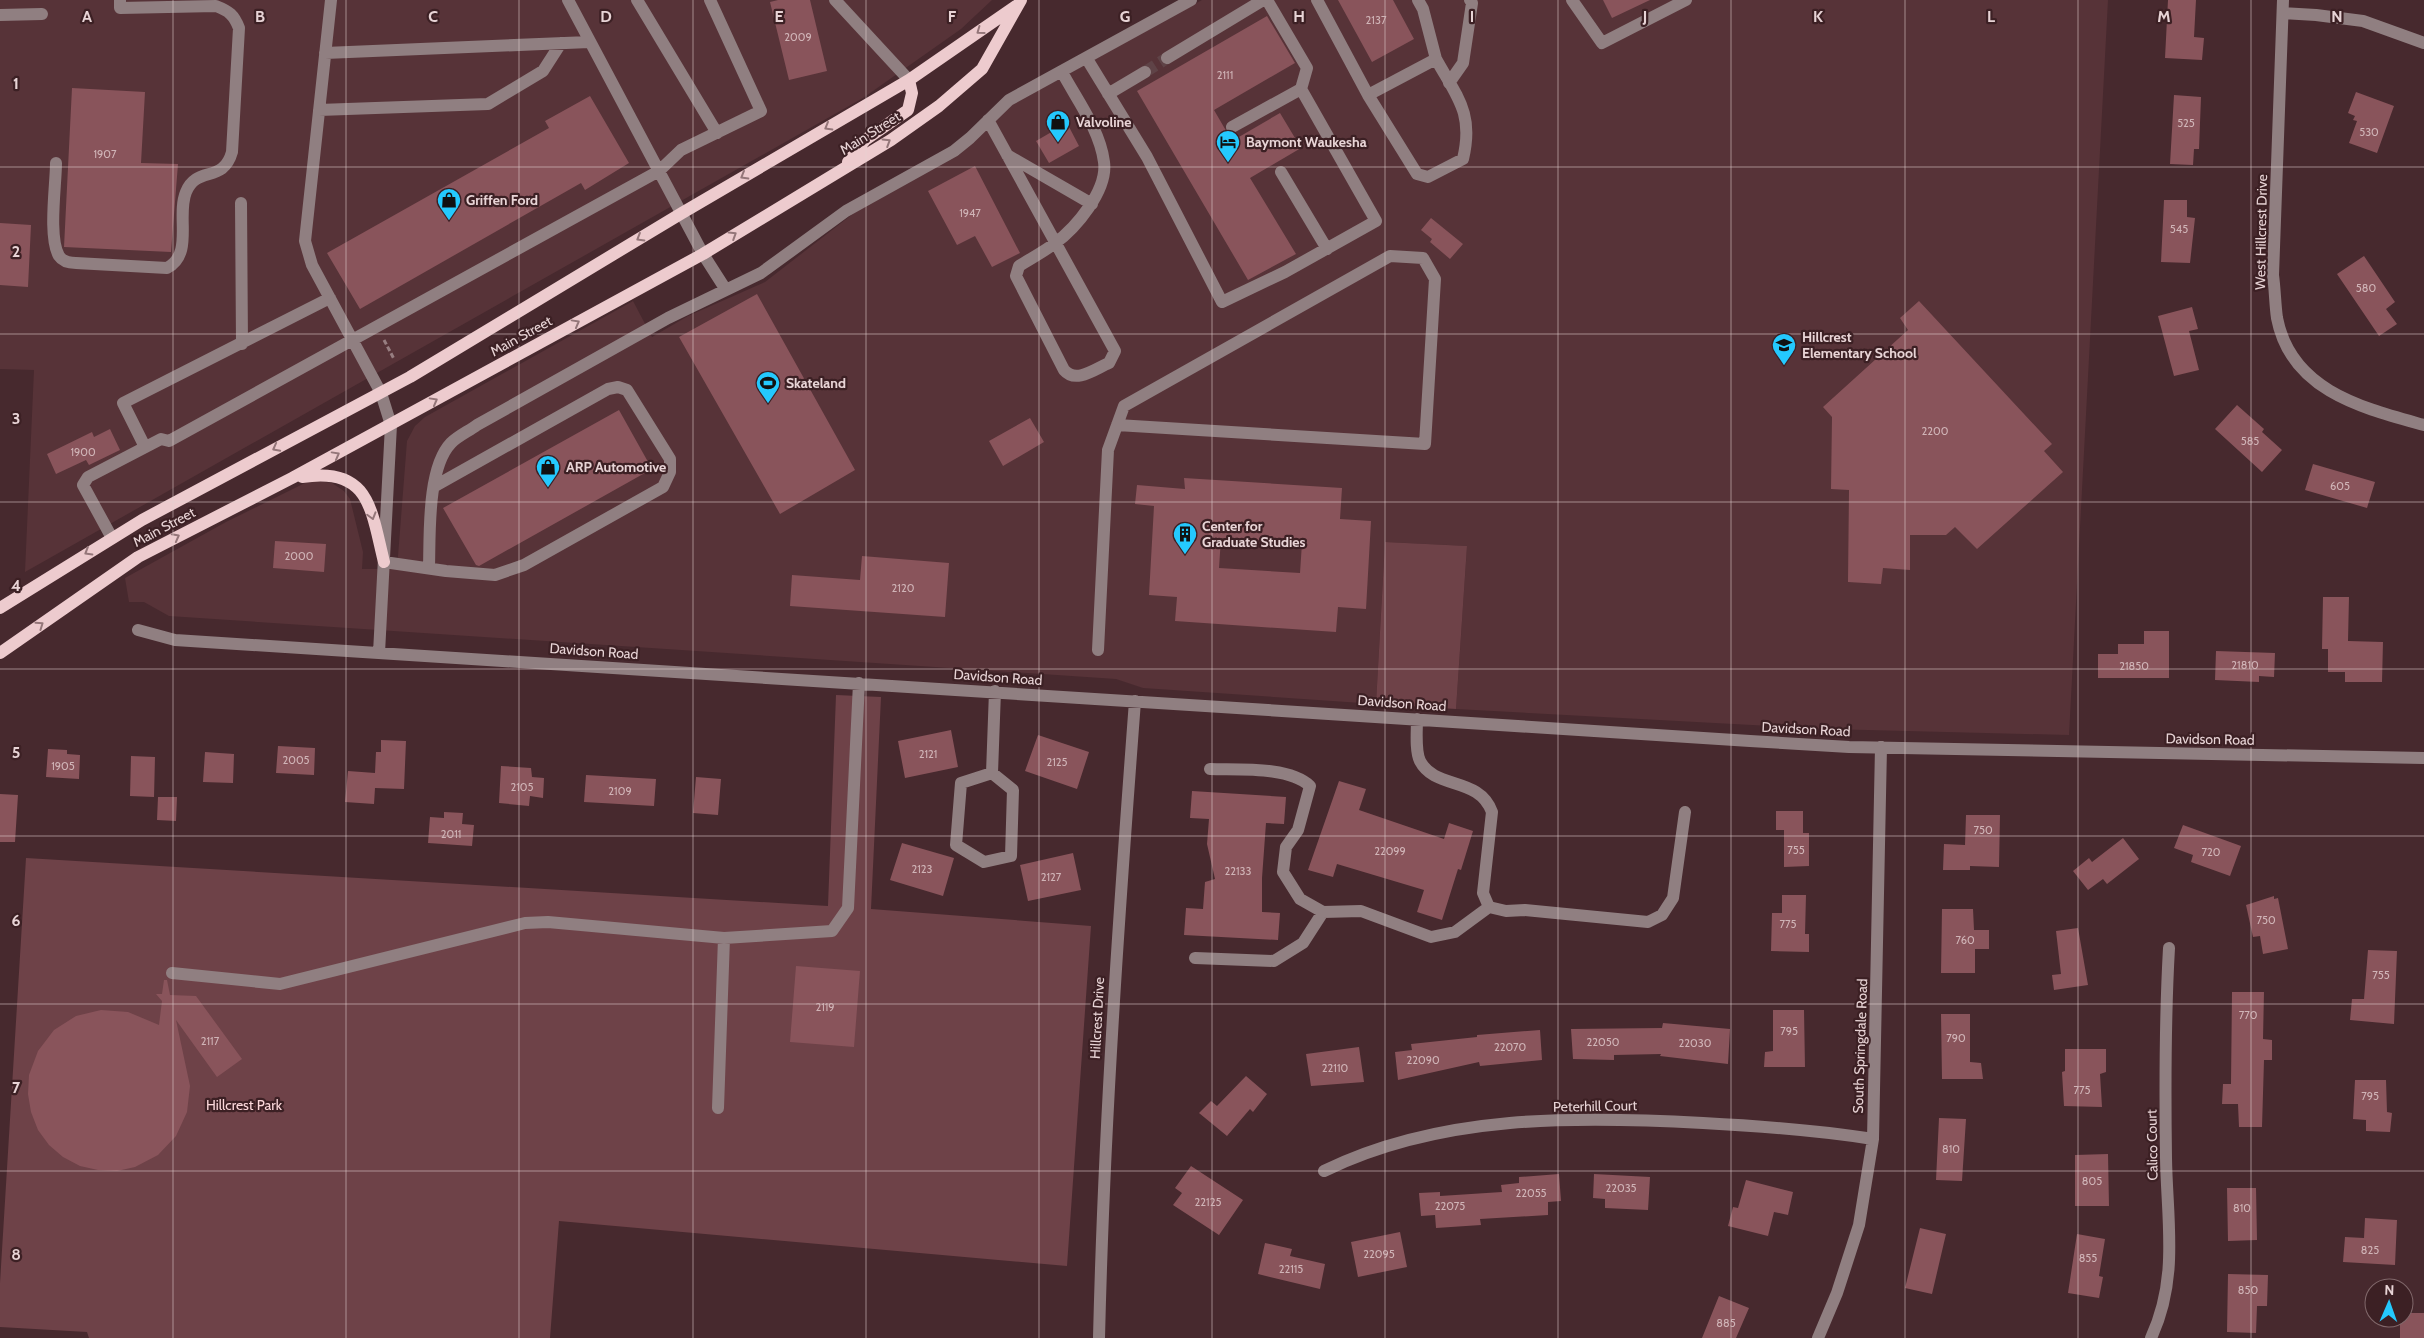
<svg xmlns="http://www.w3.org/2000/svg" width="2424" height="1338" viewBox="0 0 2424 1338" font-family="Cabin,sans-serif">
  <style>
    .built { fill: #573338 }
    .green { fill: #6e4248 }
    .building { fill: #89545b; fill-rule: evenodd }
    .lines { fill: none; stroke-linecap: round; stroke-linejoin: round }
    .minor-tunnel { stroke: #5f4347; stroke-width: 12; stroke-dasharray: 12 6; stroke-linecap: butt }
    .path { stroke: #977e81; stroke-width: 3; stroke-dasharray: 5 2.5; stroke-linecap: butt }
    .minor { stroke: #907f81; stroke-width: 12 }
    .major { stroke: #edcbce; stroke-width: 12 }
    .oneway { stroke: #947679 }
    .grid { fill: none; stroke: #e8d4d6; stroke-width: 1; stroke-opacity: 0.55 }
    .labels { text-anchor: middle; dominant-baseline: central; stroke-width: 4.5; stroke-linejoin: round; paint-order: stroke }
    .number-label { font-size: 11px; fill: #d0b4b7 }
    .poi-label { font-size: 14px; font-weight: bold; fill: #e8d4d6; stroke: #3c2024; text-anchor: start }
    .street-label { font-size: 14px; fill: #e8d4d6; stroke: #3c2024 }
    .park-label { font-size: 14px; fill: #fcd8db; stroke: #3c2024 }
    .grid-label { font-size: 16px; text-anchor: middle; font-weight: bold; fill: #e8d4d6; stroke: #3c2024; stroke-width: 4.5; stroke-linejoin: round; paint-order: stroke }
  </style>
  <rect width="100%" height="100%" fill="#47292e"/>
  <path class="built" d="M0 0H992L961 29 863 98 25 572 34 370 0 369Z
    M1202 0H2108L2069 735 1828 729 1456 709 1467 546 1385 542 1376 704 1143 688 1116 679 169 616 144 602H129L125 578 226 522 311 480 332 483 344 491 350 499 363 552 362 569H397L407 441 415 426 425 417 633 301 652 337 688 316 765 282 854 213 959 155 1012 105Z"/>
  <path class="green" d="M1385 542 1467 546 1456 709 1376 704Z
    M836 695 881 697 871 909 1091 926 1067 1266 559 1221 550 1338H89L87 1332 0 1327V1283L26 858 828 906Z"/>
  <path class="building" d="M778 0H810L827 71 789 80 770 2Z
    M1338 0H1393L1414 39 1372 62Z
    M1603 0H1650L1612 18Z
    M2168 0H2196L2194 37 2204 38 2202 60 2165 58Z
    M1267 16 1295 63 1214 110 1232 141 1280 113 1301 148 1250 178 1296 254 1248 280 1137 91Z
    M72 88 145 92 141 163 178 164 171 252 64 247Z
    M2356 92 2394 106 2377 153 2349 143 2357 121 2353 120 2355 116 2348 113Z
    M2174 95 2201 97 2199 149H2194L2193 165 2170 164Z
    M590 96 629 163 585 190 581 183 360 309 327 253 549 128 545 121Z
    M1067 123 1079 146 1049 163 1036 141Z
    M975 166 1020 253 992 267 975 236 957 245 928 191Z
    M2164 200H2187V217L2195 218 2190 263 2161 262Z
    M1431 218 1463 244 1450 259 1430 242 1432 239 1421 230Z
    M0 223 31 225 28 287 0 285Z
    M2364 256 2395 302 2386 309 2397 324 2379 336 2337 274Z
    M757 294 855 470 780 514 679 337Z
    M1919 301 2052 444 2044 451 2063 472 1977 549 1955 527 1946 535H1910V570L1883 568 1881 584 1848 582 1849 490 1831 489 1832 417 1823 407 1908 330 1900 318Z
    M2192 307 2198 329 2189 331 2199 370 2174 376 2158 316Z
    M2237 405 2264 429 2262 432 2282 450 2262 472 2215 429Z
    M619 410 652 469 479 566 476 565 443 508Z
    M1030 418 1044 442 1003 466 989 441Z
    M110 429 120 450 89 465 86 460 56 474 47 454 92 432 94 437Z
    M2313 464 2375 482 2367 508 2305 490Z
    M1184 478 1342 488 1340 519 1371 521 1366 609 1338 607 1336 632 1175 621 1177 597 1149 595 1154 506 1135 504 1137 485 1185 489ZM1221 538 1302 543 1300 573 1219 568Z
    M275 541 326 544 324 572 273 568Z
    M862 556 949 563 945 617 790 606 792 575 860 580Z
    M2323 597H2349L2348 641 2383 642 2382 682H2345V672H2328V649H2322Z
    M2144 631H2169V678H2098V654H2118V644H2144Z
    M2216 651 2275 653 2274 677 2259 676V682L2215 680Z
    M951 730 958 767 905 778 898 741Z
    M1038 735 1089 752 1077 789 1025 771Z
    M381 740 406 741 404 789 375 788 374 804 345 802 348 771 375 773 376 752H381Z
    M278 746 315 748 314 775 276 773Z
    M48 749 67 750V754L80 755 79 779 46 777Z
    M205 752 234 754 233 783 203 782Z
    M131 756 155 757 154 797 130 796Z
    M501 766 531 768 532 777 544 778 543 798 530 796 529 806 499 803Z
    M586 775 656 779 654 806 584 802Z
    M696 777 721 779 718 815 693 813Z
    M1339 781 1366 789 1359 810 1444 839 1449 823 1473 831 1461 870 1458 869 1442 920 1417 912 1424 890 1337 864 1333 877 1308 870Z
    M1192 791 1286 797 1284 824 1266 823 1262 878V912L1280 913 1278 940 1184 935 1186 908 1203 909 1205 882 1215 879 1207 844 1209 819 1190 818Z
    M0 794 18 795 15 842H0Z
    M158 797H177L176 821 157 820Z
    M1776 811H1803V833H1809V866L1784 867V830H1776Z
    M444 812 463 813 462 824 474 825 472 846 428 843 430 817 444 818Z
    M1966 815H2000L1999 867 1970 866V870H1943L1944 844 1965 845Z
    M2183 825 2241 846 2230 876 2191 862 2193 855 2174 848Z
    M2123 838 2139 859 2107 884 2103 879 2088 890 2073 871 2089 858 2092 862Z
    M902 843 954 858 943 896 890 880Z
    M1073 853 1081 890 1028 901 1020 865Z
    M1782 895H1806L1805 934H1809V952L1771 951 1772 913H1782Z
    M2274 896V899L2278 898 2288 949 2263 954 2260 936 2253 937 2246 905Z
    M1942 909H1973L1974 930H1989V949H1975V973H1941Z
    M2078 928 2088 985 2054 990 2052 975 2061 974 2056 931Z
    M2368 950 2397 951 2394 1024 2350 1020 2352 999H2364Z
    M796 966 860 971 854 1047 790 1042Z
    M164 980H167L170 995 196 996 242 1059 217 1077 176 1020 190 1086 187 1112 176 1136 158 1155 135 1167 117 1171 98 1170 80 1166 63 1157 49 1145 38 1130 31 1112 28 1094 29 1075 38 1051 54 1030 76 1016 101 1010 128 1012 159 1025 162 1001 156 994H162Z
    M2232 992H2264L2263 1039 2272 1040V1060H2264L2262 1127H2239L2238 1104H2222L2223 1084H2231Z
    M1773 1010H1804L1805 1067H1764L1765 1052 1773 1051Z
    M1941 1014H1970V1062L1981 1063 1983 1079H1942Z
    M1663 1023 1730 1029 1728 1064 1660 1056 1661 1054 1614 1055V1060L1573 1059 1571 1029 1662 1028Z
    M1540 1030 1542 1060 1480 1066 1479 1062 1398 1080 1395 1052 1412 1050 1411 1044 1477 1037V1035Z
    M1359 1047 1364 1082 1311 1086 1306 1054Z
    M2065 1049H2106V1072L2100 1074 2102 1107 2064 1106 2062 1072 2065 1071Z
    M1246 1076 1267 1094 1253 1112 1250 1109 1227 1136 1199 1113 1211 1101 1217 1106Z
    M2355 1080H2386L2387 1112 2392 1113 2390 1132 2366 1131V1120L2353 1119Z
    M1939 1118 1966 1119 1962 1181 1936 1180Z
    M2108 1154 2109 1206H2075V1155Z
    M1191 1166 1243 1200 1219 1235 1173 1205 1182 1193 1175 1188Z
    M1559 1174 1561 1201 1548 1202V1215L1480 1219 1481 1225 1436 1228 1435 1215 1421 1216 1419 1193 1440 1192V1196L1502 1192 1501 1185 1519 1183V1177Z
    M1594 1174 1650 1177 1648 1210 1605 1208V1199L1593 1198Z
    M1746 1180 1793 1192 1788 1215 1774 1212 1768 1236 1728 1226 1733 1207 1738 1208Z
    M2227 1188H2256L2257 1240 2228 1241Z
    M2365 1218 2397 1220 2395 1265 2343 1262 2345 1237 2364 1238Z
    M1920 1228 1946 1234 1932 1294 1905 1288Z
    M1400 1232 1407 1267 1358 1277 1351 1242Z
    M2077 1234 2105 1239 2099 1276 2103 1277 2099 1298 2068 1293Z
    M1265 1243 1292 1249 1290 1256 1325 1264 1320 1289 1258 1274Z
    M2228 1274 2268 1275 2267 1306H2257L2256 1333 2227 1332Z
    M1719 1296 1749 1308 1736 1338H1702Z
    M2404 1313H2424V1338H2400V1318H2404Z"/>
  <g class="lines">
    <path class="minor-tunnel" d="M1145 72 1167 58"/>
    <path class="path" d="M384 340 394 359"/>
    <path class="minor" d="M331 0 305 241 312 265 381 393 391 425 379 653
      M568 0 703 254 726 290
      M637 0 717 133
      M835 0 909 80
      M1317 0 1368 95 1436 59 1423 9 1418 0
      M1572 0 1602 43 1686 0
      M2283 0 2273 275C2275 289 2275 304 2277 318 2291 391 2363 408 2424 425
      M2283 13 2316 15 2363 21 2424 43
      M0 15 42 14
      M325 53 589 42
      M1167 58 1263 0
      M1087 59 1147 157 1222 302 1285 272 1376 221 1301 89 1307 68 1267 0
      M1449 83 1463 63 1472 3 1470 0
      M1108 94 1145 72
      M1368 95 1417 174 1428 177 1463 159C1474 113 1457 97 1436 59
      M319 110 488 104 543 71 561 43
      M988 120 1115 351 1109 363C1095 369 1076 384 1064 370L1016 276 1019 266C1030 259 1043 252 1054 244 1076 228 1108 190 1104 162 1100 130 1077 100 1062 72
      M1232 127 1301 89
      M1007 155 1092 204
      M56 163C56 185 48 237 59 256 63 262 70 263 76 263L167 268C194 254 176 216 186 192 197 165 223 184 232 152L239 28C234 15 229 11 216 6L120 8V0
      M1281 172 1327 249
      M241 203 242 344
      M145 447 123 403 330 298
      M112 538 83 485 88 477 161 439 169 441 659 171 681 150 761 111 710 0
      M384 562 446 571 495 575 524 565 663 487 670 472V459L627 390 618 387 608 389 435 486
      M429 567C430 535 427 468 451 443 458 436 469 431 477 425L668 318 761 273 846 211 954 151 970 138 1009 100 1191 0
      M138 630 175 640 1750 741 1849 747 2424 758
      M1098 650 1108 450 1124 406 1390 256 1423 258 1435 279 1425 444 1117 425
      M1417 719C1417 730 1415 751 1420 761 1435 790 1479 776 1492 812L1483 893 1489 907 1506 911 1525 910 1648 922 1662 915 1673 898 1685 812
      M1210 769C1238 770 1289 766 1310 786L1298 830 1286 847 1283 872 1300 899 1323 912
      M992 773 961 783 956 845 984 862 1011 856 1013 790 992 773 995 691
      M1195 958 1274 961 1303 943 1323 912 1361 911 1431 937 1455 932 1489 907
      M172 973 280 984 525 923 548 922 724 938 832 931 848 908 859 683
      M718 1108 724 938
      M1324 1171C1440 1114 1577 1116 1703 1123 1760 1126 1817 1130 1873 1139
      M1099 1338C1104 1125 1119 913 1135 701
      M1818 1338 1837 1293 1859 1225 1873 1139 1881 747
      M2151 1338C2179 1278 2167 1221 2166 1158 2165 1088 2165 1018 2169 948"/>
    <path class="major" d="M848 162 865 140 908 110 912 93 909 80
      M302 477C370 466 371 510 384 562
      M0 608 142 520 410 377 682 213 909 80 1016 6
      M0 653 138 557 292 478 703 254 891 140 939 106 982 69 1021 0"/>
  </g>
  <defs><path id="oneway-chevron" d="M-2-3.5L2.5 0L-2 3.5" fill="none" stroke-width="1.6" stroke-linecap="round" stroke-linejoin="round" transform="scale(1.25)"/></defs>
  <g class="oneway">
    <use href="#oneway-chevron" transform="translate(980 31) rotate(144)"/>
    <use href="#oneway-chevron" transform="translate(828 127) rotate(150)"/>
    <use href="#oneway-chevron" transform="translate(887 142) rotate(-32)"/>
    <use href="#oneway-chevron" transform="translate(744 176) rotate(150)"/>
    <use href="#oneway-chevron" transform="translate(733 235) rotate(-32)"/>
    <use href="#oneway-chevron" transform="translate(640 238) rotate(149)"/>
    <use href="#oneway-chevron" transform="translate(576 323) rotate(-29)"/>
    <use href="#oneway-chevron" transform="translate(434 401) rotate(-29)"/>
    <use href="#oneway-chevron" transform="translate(276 448) rotate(152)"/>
    <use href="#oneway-chevron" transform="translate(336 455) rotate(-29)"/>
    <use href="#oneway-chevron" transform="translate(372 516) rotate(74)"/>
    <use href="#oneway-chevron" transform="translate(176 537) rotate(-28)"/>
    <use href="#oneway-chevron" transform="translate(88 552) rotate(149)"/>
    <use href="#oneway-chevron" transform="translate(40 625) rotate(-35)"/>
  </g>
  <path class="grid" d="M173 0V1338M346 0V1338M519 0V1338M693 0V1338M866 0V1338M1039 0V1338M1212 0V1338M1385 0V1338M1558 0V1338M1731 0V1338M1905 0V1338M2078 0V1338M2251 0V1338M0 167H2424M0 334H2424M0 502H2424M0 669H2424M0 836H2424M0 1004H2424M0 1171H2424"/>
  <defs>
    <g id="shop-pin" transform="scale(1.25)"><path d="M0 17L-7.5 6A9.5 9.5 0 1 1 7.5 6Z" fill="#24c9fe" stroke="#3c2024"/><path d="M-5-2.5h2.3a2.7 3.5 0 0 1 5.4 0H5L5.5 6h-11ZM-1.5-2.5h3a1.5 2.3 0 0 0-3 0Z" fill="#111"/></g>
    <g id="hotel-pin" transform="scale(1.25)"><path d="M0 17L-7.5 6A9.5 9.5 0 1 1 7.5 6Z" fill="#24c9fe" stroke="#3c2024"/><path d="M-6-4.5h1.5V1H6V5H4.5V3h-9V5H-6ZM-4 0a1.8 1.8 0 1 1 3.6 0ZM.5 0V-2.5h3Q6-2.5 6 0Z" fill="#111"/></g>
    <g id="school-pin" transform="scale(1.25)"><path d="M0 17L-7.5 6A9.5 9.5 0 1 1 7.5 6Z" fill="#24c9fe" stroke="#3c2024"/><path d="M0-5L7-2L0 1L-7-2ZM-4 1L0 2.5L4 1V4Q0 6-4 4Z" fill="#111"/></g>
    <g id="stadium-pin" transform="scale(1.25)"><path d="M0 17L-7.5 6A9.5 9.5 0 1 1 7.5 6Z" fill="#24c9fe" stroke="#3c2024"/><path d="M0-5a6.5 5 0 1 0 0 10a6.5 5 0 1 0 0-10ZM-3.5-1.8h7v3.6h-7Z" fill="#111"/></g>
    <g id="building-pin" transform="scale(1.25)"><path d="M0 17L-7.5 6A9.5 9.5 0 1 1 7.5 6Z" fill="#24c9fe" stroke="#3c2024"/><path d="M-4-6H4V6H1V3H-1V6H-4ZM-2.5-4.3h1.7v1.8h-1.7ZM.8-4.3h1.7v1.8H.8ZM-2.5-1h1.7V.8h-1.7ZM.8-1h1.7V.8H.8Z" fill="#111"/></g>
  </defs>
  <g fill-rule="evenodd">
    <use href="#shop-pin" x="1058" y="122"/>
    <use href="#hotel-pin" x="1228" y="142"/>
    <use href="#shop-pin" x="449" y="200"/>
    <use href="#school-pin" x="1784" y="345"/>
    <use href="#stadium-pin" x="768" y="383"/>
    <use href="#shop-pin" x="548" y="467"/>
    <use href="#building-pin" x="1185" y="534"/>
  </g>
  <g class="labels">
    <g class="number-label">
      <text x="1376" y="20">2137</text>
      <text x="798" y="37">2009</text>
      <text x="1225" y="75">2111</text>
      <text x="2186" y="123">525</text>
      <text x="2369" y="132">530</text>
      <text x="105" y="154">1907</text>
      <text x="970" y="213">1947</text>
      <text x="2179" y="229">545</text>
      <text x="2366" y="288">580</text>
      <text x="1935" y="431">2200</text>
      <text x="2250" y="441">585</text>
      <text x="83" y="452">1900</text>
      <text x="2340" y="486">605</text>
      <text x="299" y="556">2000</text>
      <text x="903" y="588">2120</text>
      <text x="2245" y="665">21810</text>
      <text x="2134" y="666">21850</text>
      <text x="928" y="754">2121</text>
      <text x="296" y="760">2005</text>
      <text x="1057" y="762">2125</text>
      <text x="63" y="766">1905</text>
      <text x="522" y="787">2105</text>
      <text x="620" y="791">2109</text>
      <text x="1983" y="830">750</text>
      <text x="451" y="834">2011</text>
      <text x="1796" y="850">755</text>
      <text x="1390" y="851">22099</text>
      <text x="2211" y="852">720</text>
      <text x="922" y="869">2123</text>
      <text x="1238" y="871">22133</text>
      <text x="1051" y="877">2127</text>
      <text x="2266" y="920">750</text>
      <text x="1788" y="924">775</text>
      <text x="1965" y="940">760</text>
      <text x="2381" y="975">755</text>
      <text x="825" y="1007">2119</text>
      <text x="2248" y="1015">770</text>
      <text x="1789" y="1031">795</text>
      <text x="1956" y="1038">790</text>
      <text x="210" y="1041">2117</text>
      <text x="1603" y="1042">22050</text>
      <text x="1695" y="1043">22030</text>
      <text x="1510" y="1047">22070</text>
      <text x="1423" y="1060">22090</text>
      <text x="1335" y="1068">22110</text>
      <text x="2082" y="1090">775</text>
      <text x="2370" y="1096">795</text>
      <text x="1951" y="1149">810</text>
      <text x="2092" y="1181">805</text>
      <text x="1621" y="1188">22035</text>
      <text x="1531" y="1193">22055</text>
      <text x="1208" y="1202">22125</text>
      <text x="1450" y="1206">22075</text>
      <text x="2242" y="1208">810</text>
      <text x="2370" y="1250">825</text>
      <text x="1379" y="1254">22095</text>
      <text x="2088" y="1258">855</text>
      <text x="1291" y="1269">22115</text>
      <text x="2248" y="1290">850</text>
      <text x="1726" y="1323">885</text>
    </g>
    <g class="poi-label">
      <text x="1076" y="122">Valvoline</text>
      <text x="1246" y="142">Baymont Waukesha</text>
      <text x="466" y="200">Griffen Ford</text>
      <text x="1802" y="337">Hillcrest<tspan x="1802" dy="16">Elementary School</tspan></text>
      <text x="786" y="383">Skateland</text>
      <text x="566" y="467">ARP Automotive</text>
      <text x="1202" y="526">Center for<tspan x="1202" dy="16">Graduate Studies</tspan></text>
    </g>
    <g class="street-label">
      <text transform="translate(870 133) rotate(-32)">Main Street</text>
      <text transform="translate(2261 232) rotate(-89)">West Hillcrest Drive</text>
      <text transform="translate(521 336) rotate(-29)">Main Street</text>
      <text transform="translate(164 527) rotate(-28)">Main Street</text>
      <text transform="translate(594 651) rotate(4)">Davidson Road</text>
      <text transform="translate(998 677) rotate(4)">Davidson Road</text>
      <text transform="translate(1402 703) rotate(4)">Davidson Road</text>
      <text transform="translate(1806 729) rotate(3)">Davidson Road</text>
      <text transform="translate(2210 739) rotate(1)">Davidson Road</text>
      <text transform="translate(1097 1018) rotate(-87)">Hillcrest Drive</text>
      <text transform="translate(1860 1046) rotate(-88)">South Springdale Road</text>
      <text transform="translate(1595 1106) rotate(-1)">Peterhill Court</text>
      <text transform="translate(2152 1145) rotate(-91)">Calico Court</text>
    </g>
    <g class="park-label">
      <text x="244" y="1105">Hillcrest Park</text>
    </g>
  </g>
  <g class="grid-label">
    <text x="87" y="22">A</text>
    <text x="260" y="22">B</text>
    <text x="433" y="22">C</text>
    <text x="606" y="22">D</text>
    <text x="779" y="22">E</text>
    <text x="952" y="22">F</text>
    <text x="1125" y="22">G</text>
    <text x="1299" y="22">H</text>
    <text x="1472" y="22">I</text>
    <text x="1645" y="22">J</text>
    <text x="1818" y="22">K</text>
    <text x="1991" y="22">L</text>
    <text x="2164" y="22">M</text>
    <text x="2337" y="22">N</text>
    <text x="16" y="89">1</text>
    <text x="16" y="257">2</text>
    <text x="16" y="424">3</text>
    <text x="16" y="591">4</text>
    <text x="16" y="758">5</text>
    <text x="16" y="926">6</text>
    <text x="16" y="1093">7</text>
    <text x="16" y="1260">8</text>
  </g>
  <g transform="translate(2389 1303) rotate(2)"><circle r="24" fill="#3c2024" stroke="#81686b"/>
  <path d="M0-4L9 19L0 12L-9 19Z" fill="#24c9fe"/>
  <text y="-8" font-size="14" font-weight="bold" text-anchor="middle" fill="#e8d4d6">N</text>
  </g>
</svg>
